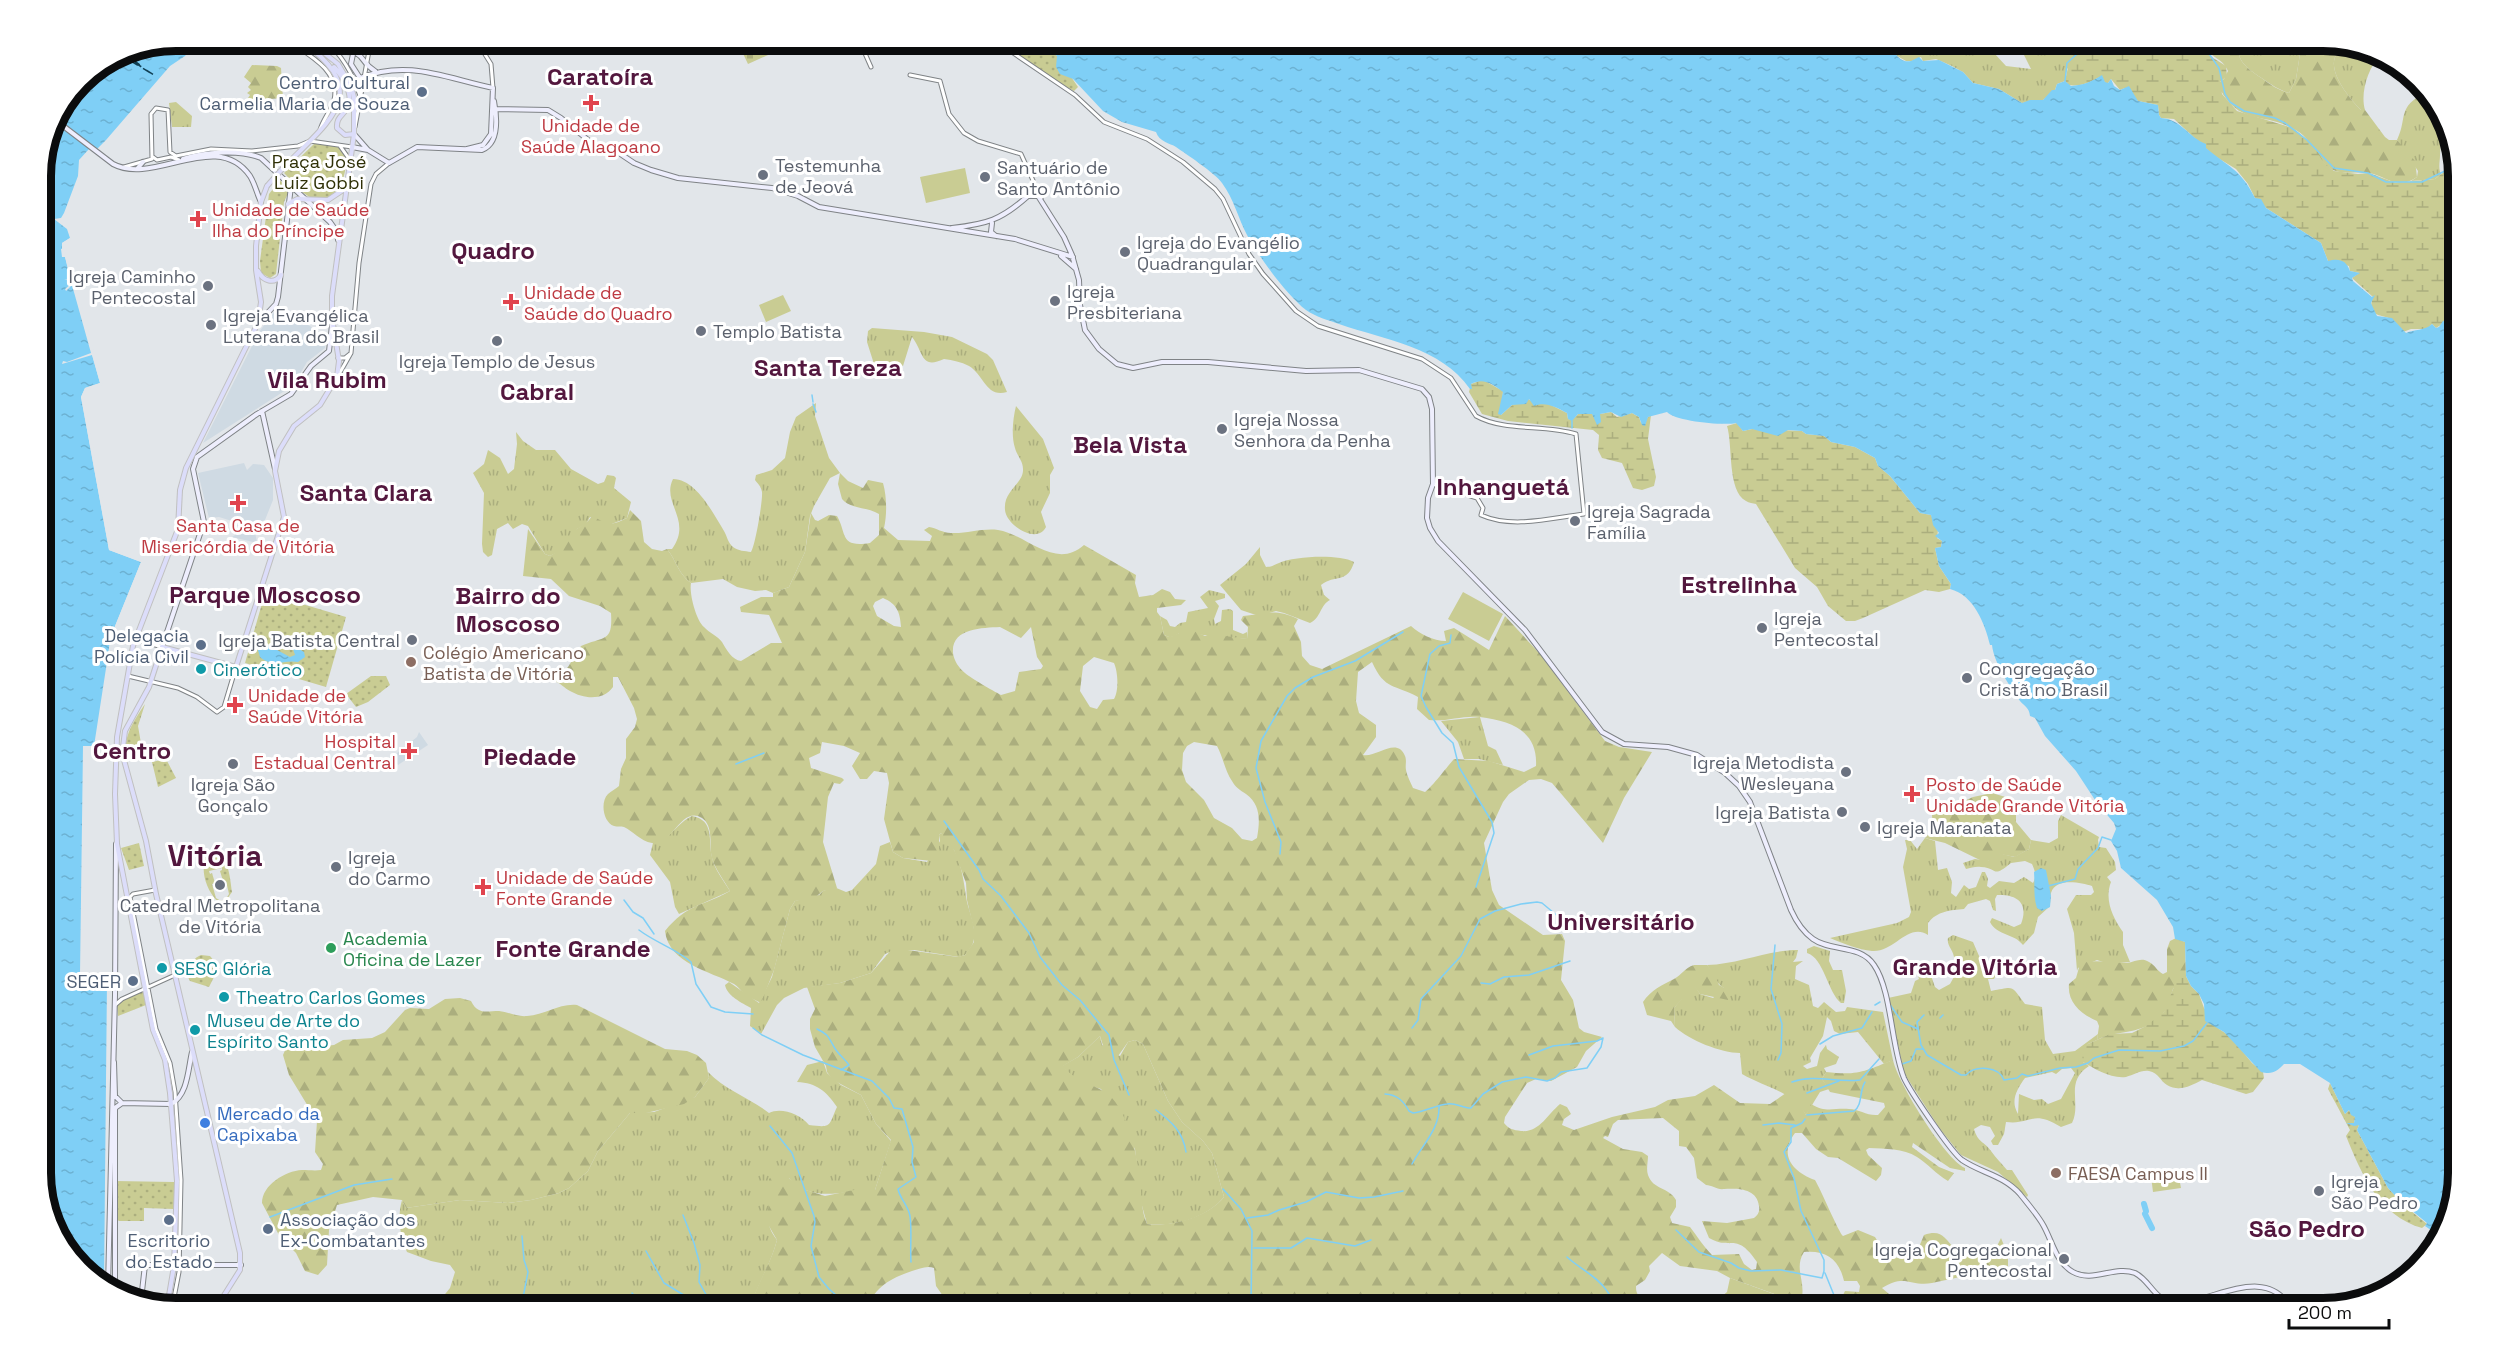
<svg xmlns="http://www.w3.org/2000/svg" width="2499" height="1349" viewBox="0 0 2499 1349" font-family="'Space Grotesk',sans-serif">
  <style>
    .built { fill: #cfdae3 }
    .grass { fill: url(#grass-tufts); fill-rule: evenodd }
    .forest { fill: url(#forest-firs); fill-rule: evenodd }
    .wetland { fill: url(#wetland-marsh) }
    .cemetery { fill: url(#cemetery-stones) }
    .park { fill: url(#park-dots); fill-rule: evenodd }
    .pitch { fill: #c9cc93 }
    .water { fill: url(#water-ripples) }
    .pier { fill: #e2e6ea }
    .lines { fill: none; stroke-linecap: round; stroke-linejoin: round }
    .stream { stroke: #7fcff6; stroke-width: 1.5 }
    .river { stroke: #7fcff6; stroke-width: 6 }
    .ferry { stroke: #103f53; stroke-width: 1.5; stroke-dasharray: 8 6; stroke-linecap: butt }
    .tertiary-casing { stroke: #7f8386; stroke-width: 5 }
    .secondary-casing { stroke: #7f8386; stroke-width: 6 }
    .primary-casing { stroke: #c0c0c0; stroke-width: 6 }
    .tertiary { stroke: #fff; stroke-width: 3 }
    .secondary { stroke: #eeeefd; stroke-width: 4 }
    .primary { stroke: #dcddfa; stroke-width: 4 }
    .primary-bridge-casing { stroke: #c0c0c0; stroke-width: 6; stroke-linecap: butt }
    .primary-bridge { stroke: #dcddfa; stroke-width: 4 }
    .service-dot { fill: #5c6f8a; stroke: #fff; stroke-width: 2 }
    .health-dot { fill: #e0444e; stroke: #fff; stroke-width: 2 }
    .worship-dot { fill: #6b7280; stroke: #fff; stroke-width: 2 }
    .education-dot { fill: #8d6e63; stroke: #fff; stroke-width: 2 }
    .culture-dot { fill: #0f9aa8; stroke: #fff; stroke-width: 2 }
    .leisure-dot { fill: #2e9e5b; stroke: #fff; stroke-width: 2 }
    .shop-dot { fill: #3f7fe0; stroke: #fff; stroke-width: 2 }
    .labels { text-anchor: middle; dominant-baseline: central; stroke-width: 6; stroke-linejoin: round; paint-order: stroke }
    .service-label { font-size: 18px; fill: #4e5e75; stroke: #fff; text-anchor: end }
    .health-label { font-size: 18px; fill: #be3a42; stroke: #fff; text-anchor: start }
    .park-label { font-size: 18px; fill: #2f3006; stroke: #fff }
    .worship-label { font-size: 18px; fill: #5b616d; stroke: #fff; text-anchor: start }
    .education-label { font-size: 18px; fill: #785e54; stroke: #fff; text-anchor: start }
    .culture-label { font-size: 18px; fill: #0d838f; stroke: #fff; text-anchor: start }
    .leisure-label { font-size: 18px; fill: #27864d; stroke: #fff; text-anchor: start }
    .shop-label { font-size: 18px; fill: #366cbe; stroke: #fff; text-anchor: start }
    .district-label { font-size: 24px; font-weight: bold; fill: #53173e; stroke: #fff }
    .town-label { font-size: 30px; font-weight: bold; fill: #53173e; stroke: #fff }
    .rim { fill: none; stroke: #0b0c0d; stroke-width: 8 }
  </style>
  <defs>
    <pattern id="grass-tufts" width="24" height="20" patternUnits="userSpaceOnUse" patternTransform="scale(1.5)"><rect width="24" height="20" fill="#c9cc93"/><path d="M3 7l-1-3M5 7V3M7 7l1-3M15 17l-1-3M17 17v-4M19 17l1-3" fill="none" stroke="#abae7e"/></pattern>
    <pattern id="forest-firs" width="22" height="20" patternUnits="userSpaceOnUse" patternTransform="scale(1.5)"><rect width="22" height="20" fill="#c9cc93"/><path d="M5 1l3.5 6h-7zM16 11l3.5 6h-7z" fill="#abae7e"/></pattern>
    <pattern id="wetland-marsh" width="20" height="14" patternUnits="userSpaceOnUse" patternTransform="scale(1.5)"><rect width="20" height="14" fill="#c9cc93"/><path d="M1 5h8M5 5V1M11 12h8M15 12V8" fill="none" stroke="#abae7e"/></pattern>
    <pattern id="cemetery-stones" width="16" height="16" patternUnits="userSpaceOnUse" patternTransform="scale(1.5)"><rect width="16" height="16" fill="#c9cc93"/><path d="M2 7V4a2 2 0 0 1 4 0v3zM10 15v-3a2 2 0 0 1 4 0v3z" fill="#abae7e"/></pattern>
    <pattern id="park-dots" width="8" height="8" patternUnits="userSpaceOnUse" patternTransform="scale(1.5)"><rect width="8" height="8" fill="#c9cc93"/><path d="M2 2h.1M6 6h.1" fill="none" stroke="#abae7e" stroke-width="1.8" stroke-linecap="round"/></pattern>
    <pattern id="water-ripples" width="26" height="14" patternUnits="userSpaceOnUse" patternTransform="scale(1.5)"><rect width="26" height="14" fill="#7fcff6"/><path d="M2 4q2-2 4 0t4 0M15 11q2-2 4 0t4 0" fill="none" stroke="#6cb1d2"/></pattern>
  </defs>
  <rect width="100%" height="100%" fill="#e2e6ea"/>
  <path class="built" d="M278 307 323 334 326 338 325 348 307 362 297 379 286 390 203 443 259 332Z
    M244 463 247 470 253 464 264 465 273 478V500L265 520 249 525 254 526 257 543 232 537 235 535V522L219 517 209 518 198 473Z
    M419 732 428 745 398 765 392 757 417 737Z"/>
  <path class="grass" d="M219 41H265L249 51 227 54Z
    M1888 41H1983L2006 66 2031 69 2017 41H2104L2089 47 2067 69 2065 81 2057 84 2055 90 2043 100 2022 103 1999 89 1973 83 1963 72 1952 66 1936 59 1923 61 1921 57 1912 61H1906L1892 53Z
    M2238 41H2302L2296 79 2289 93C2279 90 2272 85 2263 79 2248 69 2235 61 2238 41Z
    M2358 49 2383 56H2380C2368 68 2360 93 2365 110H2361C2349 98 2324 68 2338 52Z
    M2426 92C2447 111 2441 130 2440 155 2440 162 2438 168 2441 174L2435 179 2411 181 2417 177 2418 171 2397 140C2408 117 2396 108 2426 92Z
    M176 102 192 116 191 127H172L169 103Z
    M872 328 924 332 952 337 987 354 993 360 1007 392C986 398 984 375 969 366 961 362 953 360 944 359 920 370 924 352 912 337L903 366 895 362 880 366 874 364 867 342 868 331Z
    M816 403 815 416 829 458 840 473 830 478 814 506 810 516 805 552 789 587 773 593 766 590 755 591 737 587 723 579 691 583C679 575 676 560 667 549H672C693 520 661 503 673 479 696 479 713 513 724 531 727 536 728 543 733 547 738 551 745 551 751 552 755 547 763 500 762 492 761 486 758 484 755 480L756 475 772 470 785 458 790 432 796 417Z
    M1016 406 1043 439 1054 468 1050 475V493L1041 512 1046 527C1037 545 1006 525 1005 510 1003 490 1024 484 1023 469 1023 461 1017 456 1015 448 1011 436 1013 418 1016 406Z
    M516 432 523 441 536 450H555L571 469 598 484 604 482 607 475 614 476 616 478 614 488 631 502 627 518 609 525 590 517 586 524 577 529 560 551 550 556 545 554 528 526 522 524 513 529 508 523 497 529 492 555 488 557 483 552 482 544 484 493 473 473 484 464 488 450 500 458 508 474 514 469 517 444Z
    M1260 547V555L1266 567C1272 567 1274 565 1279 563 1295 556 1339 554 1354 562 1348 584 1335 574 1321 585L1324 595 1330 600C1320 605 1321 618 1310 623L1284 613 1276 611 1259 616 1241 610 1220 585 1246 564Z
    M1209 590 1225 594V598L1215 601 1219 606 1214 619 1215 624 1221 621 1222 610 1230 609 1233 611V630L1243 634 1247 632V639C1224 638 1202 634 1179 633 1174 638 1170 638 1164 635L1160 616 1167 620 1170 626 1175 627 1180 623 1186 622 1188 612 1208 608 1200 597Z
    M1480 717 1488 746 1496 750 1503 765 1479 759H1464L1458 742 1441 721Z
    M2061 815 2099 837 2098 840 2099 847 2106 848 2115 862 2116 870 2107 877 2111 882C2104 900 2113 918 2123 932V945L2130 962 2109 964 2097 960 2078 968 2077 971 2074 933 2067 909 2076 895H2091L2094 892 2092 886C2081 883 2056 877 2051 893 2050 897 2051 903 2049 907L2038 917 2034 933 2023 945C2014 933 1997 936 1990 922L1992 918 2014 927 2021 924C2029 903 2017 894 1997 895L1995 899 1996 911 1993 910 1990 901 1986 899 1968 904 1964 909C1951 910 1937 911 1928 923V935C1908 922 1894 953 1872 951 1859 950 1842 943 1830 938L1897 923 1909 917 1911 912 1903 867 1907 849 1905 840H1910L1917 849 1925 838 1935 841 1938 870 1947 868 1952 882 1951 893 1956 897 1964 885 1969 889 1976 887 1982 872H1985L1988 879 1987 886 1990 888 1999 881 2014 883 2024 877 2033 883C2037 876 2035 871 2032 864L2025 861 2011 863C1991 879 1999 868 1981 867 1976 866 1971 868 1966 869L1963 863 1975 859 1988 861 1995 852 2014 857 2029 849 2031 840 2049 843 2058 838V821Z
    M692 816C715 820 708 841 712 857 714 869 724 881 730 891L679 914 675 907 670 882 650 855 653 843C670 840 677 823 692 816Z
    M941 833C961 850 963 878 967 902 970 914 976 927 974 939 973 946 969 950 965 955L959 957 914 950 890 952 885 954 871 973 840 983 804 988 784 998 777 1005 761 1034 750 1026 751 1008C742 1003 727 996 725 985L729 982 759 1003 772 977 790 909 795 901 819 895 823 891 834 887 846 892 852 890 876 864 880 846 890 842 893 852 903 858 927 862 940 841 939 835Z
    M1953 935 1973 942 1986 972 1996 975 1994 979H1988L1991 991C2015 987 2010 984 2025 1004L2042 1007 2045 1040 2053 1054 2075 1051 2098 1034 2097 1040 2088 1044 2083 1062 2089 1066C2064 1082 2082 1103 2072 1123L2061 1127C2031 1109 2033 1125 2006 1122L2004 1134 1998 1145H1993L1991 1141 1995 1136 1990 1127 1981 1125 1974 1129C1978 1143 1984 1141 1991 1151 1996 1158 2001 1163 2007 1170H2012L2028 1195 2027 1197 1998 1172 1961 1155 1940 1129 1904 1073 1888 998 1911 993 1915 981 1919 979 1917 973 1920 968 1928 967 1935 987 1939 990 1950 984 1955 975 1950 962 1954 960C1955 951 1946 946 1948 938ZM2062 1069 2071 1068 2075 1073 2061 1099 2048 1104 2042 1099 2034 1100 2019 1094 2018 1114C2010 1101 2017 1089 2025 1078L2052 1072 2056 1074Z
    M1814 946 1830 951 1829 961 1833 970H1842L1846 991 1844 1003H1841C1828 993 1824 958 1807 953V949Z
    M1798 950 1796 958 1793 962 1803 961 1796 966 1795 979 1809 985 1813 1006 1818 1008 1824 1002 1836 1012 1845 1011 1847 1007 1883 1012 1893 1060 1884 1064 1858 1032 1840 1034 1834 1031 1831 1021 1827 1017 1823 1036 1810 1058 1811 1062 1803 1066 1807 1069 1817 1066 1820 1053 1826 1045 1827 1049 1839 1057 1836 1064 1824 1068 1826 1072 1822 1079 1829 1089 1820 1092 1806 1115C1791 1090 1766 1088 1742 1074L1740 1053C1721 1053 1689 1040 1675 1027L1674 1008 1692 986H1695L1700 994 1713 998 1724 988C1716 984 1713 973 1707 965 1739 964 1767 950 1798 950Z
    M1100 1036 1102 1045 1120 1056 1128 1042 1135 1040 1143 1044 1168 1101 1182 1122 1203 1141 1212 1153 1224 1197C1207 1218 1174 1227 1147 1224L1141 1202 1135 1149 1101 1089C1085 1084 1073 1080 1062 1066L1078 1057Z
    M823 1061 827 1073 841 1085 861 1095 876 1124 891 1141 875 1190C845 1189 813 1205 789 1178L769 1189C773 1211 761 1220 777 1240 771 1264 757 1285 750 1308H436L437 1304 450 1288 455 1272 450 1265 431 1261 407 1252C400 1236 397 1217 402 1200L406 1208 460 1200 508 1203 531 1200 559 1193 569 1188 588 1171 598 1151 630 1113 654 1112 695 1097 709 1078 708 1072C725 1090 750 1098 769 1113 781 1107 800 1114 809 1125 833 1128 828 1126 837 1107 826 1091 817 1083 797 1082L807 1065Z
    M1730 1278 1790 1300 1802 1297 1824 1308H1708L1727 1292Z"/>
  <path class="forest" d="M2203 41H2238C2235 61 2248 69 2263 79 2271 85 2278 90 2289 93L2296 79 2302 41H2323L2358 49 2338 52C2324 68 2349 98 2361 110H2365L2385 137 2389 140H2397L2415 161 2417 177C2396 191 2387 176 2369 173 2354 171 2341 176 2328 167 2315 157 2313 139 2294 129 2264 112 2240 126 2220 89V82L2224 79 2228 71C2222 56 2208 59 2203 41Z
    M252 65 277 66 281 68 283 98 246 101 250 95 247 93 251 90 248 87 251 83 244 77Z
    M840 473 848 481 863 488 868 480 883 483C887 497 887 515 884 528L898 540 930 541 932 536 924 530 929 527C936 528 943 533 951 533 966 534 982 528 998 530 1026 534 1055 571 1084 545L1136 575 1135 583 1139 597 1153 595 1162 589 1170 592 1175 599 1186 600 1181 605 1157 608V612L1160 616 1164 635C1175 640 1177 631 1187 630 1193 629 1199 634 1205 636L1210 634 1247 639 1248 627 1241 620 1243 616C1267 614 1274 608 1298 619L1294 626 1301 642 1302 656 1310 665 1322 669 1411 626C1420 634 1433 641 1446 641L1444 631 1454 628 1489 650 1505 616 1539 653 1605 741 1619 747 1652 752 1624 798 1603 843 1552 783 1541 779 1529 780 1509 794 1503 802 1484 843 1492 890 1499 905 1543 935 1562 934 1565 941 1561 980 1573 1000 1579 1028 1584 1032 1602 1037 1586 1051 1577 1067 1551 1081 1536 1079 1527 1083 1505 1117 1504 1123C1509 1129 1513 1130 1521 1131 1539 1133 1547 1115 1560 1104L1567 1107 1571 1114 1564 1119 1562 1125 1574 1130 1612 1117 1655 1107 1668 1100 1695 1096 1714 1085 1740 1103 1770 1104 1786 1093 1801 1106 1806 1115 1811 1104C1826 1113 1832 1108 1849 1109 1859 1109 1867 1116 1878 1115L1885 1107 1884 1103 1830 1092 1822 1079 1826 1072C1858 1076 1865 1071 1893 1060 1898 1083 1945 1159 1965 1168V1171L1950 1168 1913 1143 1912 1147 1939 1167 1954 1173 1948 1181C1936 1174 1928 1164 1917 1157 1903 1148 1885 1149 1869 1148L1866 1150 1868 1155 1882 1168 1881 1175 1876 1181 1838 1158 1828 1157 1816 1149 1802 1133H1795C1778 1155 1793 1172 1815 1180 1821 1190 1839 1233 1843 1236L1858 1230 1875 1237 1886 1255 1902 1259 1919 1247 1924 1235C1942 1229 1944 1238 1955 1249L1986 1253 1994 1252 2001 1238 2008 1255V1271C1982 1271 1957 1278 1932 1283 1911 1287 1905 1273 1882 1288L1889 1294 1895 1308H1832L1833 1302 1842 1297 1845 1291 1859 1292 1860 1286 1857 1281H1844C1839 1259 1826 1250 1804 1252 1794 1268 1805 1280 1802 1297L1791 1300 1730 1278 1717 1271 1680 1266 1662 1253 1649 1266 1650 1271 1645 1280 1636 1286C1636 1293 1637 1294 1642 1299 1644 1301 1645 1304 1648 1306 1660 1313 1670 1292 1684 1308H981L971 1301 943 1296 936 1286 934 1268C927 1265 919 1269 912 1271 889 1279 877 1286 866 1308H750C756 1285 771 1264 777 1240L766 1221 769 1204V1179L775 1173 783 1174 806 1190 825 1196 859 1189 875 1190 891 1140 876 1124 861 1095 833 1080 827 1072 826 1066 815 1047 810 1029V1019L815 1009 807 987 840 983 871 973 893 948 958 957 965 955 974 942V930L967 900 966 883 954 850 941 833 939 835V852L932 861 903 858 893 852 884 819 889 783 887 773 874 771 867 779H860L852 766 860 753 844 746 822 742 820 753 809 758 811 768 842 778 844 780 840 784 834 783 828 797 823 842 837 888 823 891 813 899 795 901 790 909 774 970 761 1003C757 1001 753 999 748 997 743 994 740 988 734 984 710 971 669 964 665 931 688 903 702 907 730 891 724 880 715 869 712 858 709 847 714 826 702 818 681 805 672 847 652 843 640 841 633 831 624 827 621 826 617 827 614 826 603 822 600 802 608 794 611 791 616 789 619 786L621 769 626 758V739L635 727 637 719 634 708 618 677H613V687C603 701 584 699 570 691 564 688 561 683 554 681L568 667 581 646C604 636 613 643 611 613L600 606 569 596 551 579 523 576 528 529 545 554 550 556C561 550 563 544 570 535 577 526 586 526 592 516 608 524 609 527 627 518L630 510 641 521 644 542 652 549 662 551 667 549C676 560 679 575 691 583 689 593 696 620 704 627 709 633 718 636 722 642 726 649 732 660 741 661L771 643H782L769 615 741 612 740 607 761 597H773V593L789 587 805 552 811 513 815 520 818 521 829 515 837 516C847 533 839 548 870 543L879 535V514C868 507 850 509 842 499L838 484ZM883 598C897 604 900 612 901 627L894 626 877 616 873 606 875 602ZM1000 627 1021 638 1031 627 1037 657 1043 666 1041 669 1019 672 1015 691 1001 695C992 690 972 679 965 673 959 668 954 661 953 653 951 628 982 628 1000 627ZM1094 657 1114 663C1118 672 1119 691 1114 699L1103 700 1097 709 1090 707 1080 691 1083 666ZM1372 662C1385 691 1395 684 1418 697L1417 709 1429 720C1446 722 1463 715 1480 717 1510 721 1538 730 1536 766L1524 772 1489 761 1454 759C1447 767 1431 788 1425 792L1413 788C1411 783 1407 776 1406 770 1405 765 1407 761 1405 756 1397 736 1376 758 1363 755L1376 737V725L1359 713 1356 701 1358 672ZM1194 742 1217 746C1223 757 1225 771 1232 781 1235 787 1240 790 1246 794 1261 805 1260 821 1257 838L1252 841 1242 839 1232 828 1214 818 1204 800 1186 782 1182 770 1183 753 1187 746ZM1100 1036 1106 1055 1116 1059 1128 1042 1135 1040 1143 1044 1168 1101 1182 1122 1203 1141 1212 1153 1224 1197C1208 1217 1172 1227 1147 1224 1141 1210 1142 1197 1140 1182 1137 1156 1132 1129 1118 1106 1105 1083 1079 1087 1063 1066L1078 1057ZM1663 1118 1679 1131V1146L1686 1147 1694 1158 1697 1178 1706 1185C1712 1185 1717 1190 1724 1189 1737 1188 1757 1188 1759 1206 1760 1212 1758 1215 1754 1218L1727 1223 1702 1221 1709 1238C1732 1251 1736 1231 1757 1262L1756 1269 1752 1270 1744 1264 1739 1254 1712 1255C1704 1247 1697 1236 1690 1227L1672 1223 1670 1217 1676 1207V1200C1669 1187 1653 1190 1648 1175 1646 1169 1648 1162 1648 1156L1642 1152 1623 1149 1603 1138 1605 1136 1608 1137 1613 1124 1618 1120Z
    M1992 793 2009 798 2016 805V822L2031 840 2029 849 2015 857 1995 853V859L1984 862 1945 843 1925 838 1933 829 1932 815 1973 797Z
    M2176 938 2185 942 2186 976C2182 980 2176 984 2173 989 2170 997 2170 1005 2165 1011 2145 1037 2121 1028 2097 1040L2099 1026 2097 1021C2081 1014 2067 1002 2069 984L2076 978 2080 964C2096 958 2110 964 2127 963 2135 962 2141 957 2149 962 2155 965 2157 971 2163 974L2167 972V949L2170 941Z
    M1694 965H1707L1714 973 1719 985 1728 990 1730 995 1728 1000 1700 994 1694 986 1674 1008 1675 1027 1671 1021 1647 1015 1643 1002C1651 990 1662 985 1674 979 1682 975 1684 968 1694 965Z
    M460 998 471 1001C478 1015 486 1011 499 1011 509 1012 517 1017 527 1016 545 1015 560 1003 577 1005L665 1049 687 1051 697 1055 706 1063 709 1078 695 1097 684 1104 646 1113H630L598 1151 588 1171 569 1188 559 1193 531 1200 508 1203 460 1200 406 1208 402 1200 373 1197 337 1205 329 1230 327 1265 318 1275 305 1271 296 1253 280 1237 262 1203C262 1185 285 1171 302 1170 309 1170 315 1171 321 1170L323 1164 315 1152 317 1121 289 1075 283 1055 286 1048 294 1043 302 1041 325 1046 334 1045 343 1040 372 1038 385 1032 405 1010 410 1008 429 1009 445 999Z"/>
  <path class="wetland" d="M2104 41H2203L2210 56 2226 66 2227 76 2220 82 2222 94 2237 111 2293 128 2312 144 2324 163 2334 171 2358 174 2369 173 2396 183 2435 179 2449 168H2458V310L2454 321H2447L2436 328 2432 324 2427 329H2411L2403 332C2400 329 2398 324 2394 321 2386 313 2365 320 2373 297L2352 278 2359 273 2350 271 2349 266 2328 261 2321 243 2266 208 2255 198 2248 184 2236 169 2213 155 2174 119 2161 118 2159 115 2158 105 2138 101 2125 88 2120 90 2111 79 2108 83H2105L2102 76C2090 82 2082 87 2068 85L2065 81 2069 63 2072 58Z
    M1479 381H1485L1503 391 1501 415 1512 405 1528 399 1537 404H1549L1567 413 1568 419 1572 420 1578 414H1592L1600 417V414L1611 412 1617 417 1632 413 1639 417 1641 423 1651 415 1648 439 1656 477 1654 486 1642 490 1633 488 1622 463 1602 458 1598 450 1599 435 1593 430 1508 421 1482 414 1469 392 1471 384Z
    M1737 423 1743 431 1752 429 1802 431 1806 434 1824 436 1831 442 1855 447 1875 458 1878 466 1890 476 1920 513 1931 515 1938 530 1937 538 1942 541 1941 547 1935 548 1939 566 1951 584 1950 589 1939 592 1925 590 1863 618 1855 621H1846L1828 606 1817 587 1795 568 1756 504C1753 503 1749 503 1746 501 1727 491 1733 445 1727 426Z
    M2181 975 2186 976 2191 986 2199 994 2204 1008 2219 1029 2230 1036 2252 1063 2263 1072 2264 1078 2253 1092 2246 1094 2202 1080C2191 1086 2179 1092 2167 1085 2160 1081 2159 1073 2149 1071 2140 1070 2134 1075 2126 1077 2111 1079 2095 1069 2083 1062L2082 1052 2088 1044 2110 1034 2132 1033 2146 1026 2164 1012 2177 979Z"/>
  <path class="cemetery" d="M737 41H799L748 64Z"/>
  <path class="park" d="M998 41H1039L1041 45 1057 56 1078 87 1074 91 1055 81Z
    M314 144C322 143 335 144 341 149 355 163 337 212 308 196 299 191 291 180 284 173Z
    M280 180 289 191 284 202 276 274 270 278 261 273 260 261 269 194Z
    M265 593 346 617 326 687 245 663Z
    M371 676H386L390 685 368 702 356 707 346 694Z
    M145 704 138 726 143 755 126 758C123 736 133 722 145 704Z
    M166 759 176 778 158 787 152 762Z
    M139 843 144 866 129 870 121 848Z
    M212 852C229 854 230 878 232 892L225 902 217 901C206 889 200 871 206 855ZM222 868V870L220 871 223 881H226L229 894 226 899 221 901 216 898 212 884 215 883 212 873 210 874 209 871Z
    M201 955 210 956 219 967 209 987 190 981C184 973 192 958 201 955Z
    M143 991 146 1005 118 1016 117 1003Z
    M2330 1083 2345 1114 2349 1110 2355 1117 2354 1123H2349L2359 1125 2357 1130 2388 1188 2405 1206 2427 1224 2422 1228C2379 1216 2361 1173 2346 1136L2350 1130 2328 1089Z
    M115 1181 174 1182V1209L144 1208V1221H119L116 1218Z"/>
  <path class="pitch" d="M965 168 970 193 926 203 920 177Z
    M783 295 791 311 766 322 759 305Z
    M1463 592 1503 614 1489 641 1448 619Z
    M2178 1172 2181 1188 2153 1192 2151 1176Z"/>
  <path class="water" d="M176 41H196L185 56 170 66 106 140 96 150 89 149 79 160 78 176 64 213 61 218 54 219 67 229 70 238 62 243V257H65L100 383 85 388 81 397 109 550 141 562 111 636 94 746H83L80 975 104 976V979L107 980 104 1284 63 1249 41 1182V167L51 124 80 80 124 51Z
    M1039 41H1888C1891 47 1898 64 1911 61 1914 60 1916 58 1919 57L1923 61 1939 60 1963 72 1973 83 1999 89 2022 103 2030 100H2043L2052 90H2055L2057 84 2065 81 2071 86C2084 85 2091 82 2102 75L2105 82 2108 83 2111 79 2114 86 2120 90 2129 86 2138 101 2158 105 2159 115 2161 118C2181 119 2188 137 2206 144V148C2228 167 2240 168 2255 198L2261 199 2266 208 2321 243 2328 261C2339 258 2346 260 2350 271L2360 273 2352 278 2353 281 2372 297 2375 295 2371 303 2377 316 2392 318 2406 333C2414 329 2425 331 2432 324L2436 328 2439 327 2443 321H2454L2455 309 2458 310V1173L2444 1233 2441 1237 2425 1226 2427 1223 2400 1201 2388 1188 2357 1130 2359 1125 2354 1126 2346 1123H2354L2355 1117 2351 1115 2349 1110 2345 1114 2330 1083 2300 1064H2284C2277 1071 2273 1075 2261 1072L2224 1032 2205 1021 2204 1004 2199 994 2191 986 2186 976 2185 942 2175 939 2173 927 2157 900 2121 868 2117 851 2111 841 2116 829 2114 823 2097 803 2076 771 2045 736 2035 718 2030 716C2029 707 2025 707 2020 701 2009 685 1994 663 1992 645H1990C1985 624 1974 595 1950 589L1951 584 1939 566 1935 548 1941 547 1942 541 1935 536 1939 533 1933 525 1931 515 1920 513 1890 476 1878 466 1875 458 1855 447 1831 442 1824 436 1806 434 1802 431 1788 430 1778 436 1752 429 1743 431 1736 423C1724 426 1674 421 1667 412L1648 417 1645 426 1642 425 1639 417 1632 413 1621 417 1611 412 1600 414 1601 422 1597 425 1592 414H1578L1572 421 1568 419 1567 413C1556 407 1545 401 1534 406L1529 399 1526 404 1512 405 1501 415 1498 414 1503 392C1493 384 1483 377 1471 384L1472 389H1470C1441 347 1385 340 1339 324 1328 320 1316 317 1306 310 1287 295 1258 256 1247 235 1238 218 1234 199 1222 183 1215 173 1186 154 1176 147 1170 143 1159 142 1156 132L1122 122 1103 111 1073 79 1060 74 1056 67 1057 56 1042 47Z
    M266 644 290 657 295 655 293 649H299L304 652 305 657 298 662C284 659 274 669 260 657L258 650Z
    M2041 868 2046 870 2051 896 2050 907 2042 911 2037 908C2033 896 2035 884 2034 872Z"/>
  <path class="pier" d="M70 238 71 241 65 244 67 249 65 254 68 256 103 383 101 386 87 390 84 397 112 548 144 561 114 637 111 656 108 655 111 636 141 562 109 550 81 397 85 388 100 383 92 355 62 364 63 361 67 362 91 353 72 285 66 291 65 289 71 284 70 279 64 280 70 278 65 257H62L61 249H64L62 243Z"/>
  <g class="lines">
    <path class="stream" d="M2205 40V48L2219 68 2225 94 2230 102 2244 111 2275 118 2285 123 2307 140 2334 168 2368 173 2386 182H2422L2447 170 2458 167
      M2065 81 2067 63 2085 47 2097 40
      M812 395 813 402
      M813 404 816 412
      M1572 428V421
      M1451 635 1450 643 1439 646 1430 654 1421 696 1426 707 1442 733 1453 743 1459 767 1492 822 1494 833 1476 887
      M736 764 764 753
      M944 821 979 870 983 879 1001 896 1029 933 1040 957 1062 985 1080 1000 1109 1035 1114 1060 1129 1095
      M1280 854 1281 842 1265 802 1256 768 1261 741 1287 696 1295 688 1313 677 1355 661 1403 632
      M2048 886 2075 879 2078 869 2098 848 2102 837 2111 840
      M624 900 633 912 643 918 654 934
      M639 930C656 943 675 948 691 962L696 984 711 1007 725 1012 753 1014
      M1775 945 1771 989 1782 1024 1781 1053 1778 1060
      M1481 983 1490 984 1504 977 1529 975 1570 961
      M1889 1003 1902 1022 1918 1029
      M1875 1005 1880 1002
      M1924 1015 1917 1022 1921 1045 1927 1055 1961 1075H1966C1975 1065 1999 1066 2004 1080L2017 1078 2022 1074 2028 1076 2060 1068 2076 1067 2088 1063 2094 1058 2119 1050 2160 1051 2184 1046 2193 1041 2207 1023
      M1940 1018 1943 1015
      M753 1028 762 1035 803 1055 872 1081 889 1098 894 1108 902 1109 913 1147 912 1162 916 1177 898 1189C900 1199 908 1205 910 1216 912 1230 910 1247 911 1262
      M1412 1028 1418 1020 1421 999 1461 956 1480 919 1495 911 1521 904 1537 902 1542 903 1560 918 1571 919
      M817 1029C831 1036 828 1038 836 1050 840 1056 845 1059 849 1065L841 1070
      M1820 1044 1833 1036 1862 1028 1872 1012
      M1529 1055 1553 1046 1597 1041 1603 1038
      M1902 1064 1911 1061 1916 1049H1923
      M1792 1082C1815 1074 1836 1083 1860 1080L1879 1059
      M1807 1093 1839 1081
      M1385 1094C1397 1095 1403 1100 1409 1111L1413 1113C1425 1112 1436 1105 1447 1104 1455 1102 1462 1108 1471 1108L1483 1094 1502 1082 1526 1077 1547 1081 1555 1078 1561 1072 1587 1068 1601 1047 1603 1038
      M1156 1110C1172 1122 1183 1132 1186 1152
      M1807 1115 1854 1111C1863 1105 1859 1091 1865 1082
      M1763 1125 1779 1123 1795 1125
      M770 1126 792 1153 814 1216 815 1222 811 1246 819 1277 829 1289 851 1308
      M1412 1164C1422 1145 1440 1129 1439 1106
      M1223 1189 1241 1209 1252 1231 1251 1308
      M683 1215 694 1243 700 1265 699 1282 709 1300V1308
      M270 1217 354 1185 392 1179
      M1247 1218 1268 1215 1279 1210 1306 1202 1326 1192 1359 1198 1374 1197 1403 1191
      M1676 1230 1699 1252 1731 1263 1739 1268 1751 1271 1781 1270 1822 1278 1824 1271V1260L1801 1211 1794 1178 1784 1152 1791 1142V1128L1802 1123 1805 1119
      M1254 1248H1291L1307 1238 1355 1246 1371 1240
      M646 1251 664 1283 705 1308
      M1567 1257C1580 1269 1597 1276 1607 1291 1612 1298 1613 1304 1622 1308
      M1825 1273 1838 1305
      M632 1293 642 1304 649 1308
      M305 1302 321 1304 325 1308
      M521 1308 528 1272 524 1260 522 1236"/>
    <path class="river" d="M2144 1204 2146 1211
      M2145 1214 2152 1228"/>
    <path class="ferry" d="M122 52 140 65
      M119 54 154 75 120 53
      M117 55 125 59"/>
    <g class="tertiary-casing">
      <path id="tertiary" d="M287 40C307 54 341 70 334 100 331 111 323 119 320 130
        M325 40C343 56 353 74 360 96
        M476 40 491 64 493 88
        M859 40 871 67
        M994 40 1075 95 1104 122 1147 139 1183 162 1215 189 1223 199 1249 254 1263 274 1296 311 1318 326 1422 359 1451 378 1476 416C1505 432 1544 424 1576 434L1584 514C1551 518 1512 529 1481 515L1483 508 1477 498 1433 484
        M337 52 356 53 364 40
        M910 75 940 81 949 114 964 133 978 141 1021 154 1041 198
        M355 127 371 40
        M340 146 350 160
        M153 157 157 160 171 157 179 160
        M124 167 152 159 151 114 156 108 168 110 170 152 176 156 211 149 252 151 298 146 310 141 352 147
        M1029 196 1033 182
        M338 358H345L350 354
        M338 376 351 353 359 263 371 184 376 174 389 163
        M135 639 162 647
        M128 676 178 688 197 697 217 712 224 707 236 667
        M155 890 133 894 130 897 156 1029 170 1063 175 1092 181 1180 179 1272 172 1308
        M115 1005 122 999 175 975"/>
    </g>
    <g class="secondary-casing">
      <path id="secondary" d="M356 53C365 58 363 64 375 71
        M353 54 351 64 360 78C408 59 445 78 493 88L491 134 483 145 467 149
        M492 109 548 110 561 118 598 148 619 153 634 163 651 170 678 178 772 188 798 196 819 207 1015 239 1073 257
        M54 119 113 164C154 186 217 128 250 176 255 184 257 194 261 202
        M354 134 368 150
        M352 147 368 150 389 163 417 147 482 150C500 143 497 117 494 101
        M183 159C204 152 240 149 261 158L330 222 337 232 338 240
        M137 169 143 162
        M992 223 991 232 996 236
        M952 228C987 224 1001 220 1028 196H1038L1064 237 1072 255 1079 280 1080 305 1085 330 1099 349 1117 364 1133 368 1162 362H1208L1306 371 1359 370 1422 389 1429 397 1432 409 1433 484 1428 498 1427 518 1430 528 1438 541 1525 630 1602 732 1624 744 1668 747 1697 755 1725 773 1739 786 1750 802 1791 910C1796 921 1803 932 1813 939 1831 952 1860 944 1874 965 1892 991 1891 1047 1904 1078 1910 1091 1951 1152 1962 1160 1981 1173 2003 1175 2020 1194 2027 1203 2036 1213 2042 1223 2052 1239 2055 1262 2073 1272 2093 1283 2115 1265 2135 1273 2151 1281 2154 1301 2174 1302 2211 1305 2264 1262 2291 1308
        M1061 256 1076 269
        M258 323 276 304 278 297 291 186
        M262 411 275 469
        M162 647 204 522 193 469 197 457 257 414 291 394 311 366 329 351 332 325
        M114 1062 115 1096 121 1102
        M122 1103 171 1104C188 1095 188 1069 192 1052
        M108 1287 115 995 116 844
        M115 1294V1108L122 1103
        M141 1300 145 1265H241"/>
    </g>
    <g class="primary-casing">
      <path id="primary" d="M334 67C342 75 354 95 348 107 343 116 336 117 337 128L345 135 354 134
        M284 167C331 119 374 92 300 40
        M288 204 297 199 328 200 346 188
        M258 271C263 281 274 285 281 275
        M167 1307 174 1266 177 1181 170 1093 165 1060 153 1030 117 844 115 794 117 737 133 646 178 529 180 490 186 468 258 323 261 302 256 270V246L261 202 267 186
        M216 1308 240 1270V1253L156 894 146 841 124 760 123 747 125 731 149 687 162 647 236 667 284 517 275 471 279 451 294 426 320 405 337 377 339 361 332 318V296L354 134V97L351 86 338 64 308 40"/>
    </g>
    <use href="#tertiary" class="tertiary"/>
    <use href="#secondary" class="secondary"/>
    <use href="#primary" class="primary"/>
    <g class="primary-bridge-casing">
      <path id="primary-bridge" d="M267 186 284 167"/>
    </g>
    <use href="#primary-bridge" class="primary-bridge"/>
  </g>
  <g class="service-dot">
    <circle cx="422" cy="92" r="6"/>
    <circle cx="201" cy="645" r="6"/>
    <circle cx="133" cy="981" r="6"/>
    <circle cx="169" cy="1220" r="6"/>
    <circle cx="268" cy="1229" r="6"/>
  </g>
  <g class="health-dot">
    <path d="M588 94h6v6h6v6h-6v6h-6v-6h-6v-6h6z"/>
    <path d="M195 210h6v6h6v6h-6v6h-6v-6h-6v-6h6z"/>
    <path d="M508 293h6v6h6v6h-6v6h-6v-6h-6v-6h6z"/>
    <path d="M235 494h6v6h6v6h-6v6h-6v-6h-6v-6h6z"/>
    <path d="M232 696h6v6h6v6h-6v6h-6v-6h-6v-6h6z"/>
    <path d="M406 742h6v6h6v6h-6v6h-6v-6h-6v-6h6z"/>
    <path d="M1909 785h6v6h6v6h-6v6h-6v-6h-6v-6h6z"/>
    <path d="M480 878h6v6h6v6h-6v6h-6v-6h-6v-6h6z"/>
  </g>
  <g class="worship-dot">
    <circle cx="763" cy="175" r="6"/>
    <circle cx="985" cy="177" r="6"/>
    <circle cx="1125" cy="252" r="6"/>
    <circle cx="208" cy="286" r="6"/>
    <circle cx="1055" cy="301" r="6"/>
    <circle cx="211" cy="325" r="6"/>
    <circle cx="701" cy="331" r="6"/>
    <circle cx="497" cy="341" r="6"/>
    <circle cx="1222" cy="429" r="6"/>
    <circle cx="1575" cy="521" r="6"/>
    <circle cx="1762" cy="628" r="6"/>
    <circle cx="412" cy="640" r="6"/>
    <circle cx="1967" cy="678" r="6"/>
    <circle cx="233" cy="764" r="6"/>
    <circle cx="1846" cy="772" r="6"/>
    <circle cx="1842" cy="812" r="6"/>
    <circle cx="1865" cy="827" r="6"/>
    <circle cx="336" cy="867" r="6"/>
    <circle cx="220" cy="885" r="6"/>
    <circle cx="2319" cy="1191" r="6"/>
    <circle cx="2064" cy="1259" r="6"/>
  </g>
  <g class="education-dot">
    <circle cx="411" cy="662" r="6"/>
    <circle cx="2056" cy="1173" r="6"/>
  </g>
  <g class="culture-dot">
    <circle cx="201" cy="669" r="6"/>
    <circle cx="162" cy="968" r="6"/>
    <circle cx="224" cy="997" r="6"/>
    <circle cx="195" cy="1030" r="6"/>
  </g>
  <circle class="leisure-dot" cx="331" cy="948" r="6"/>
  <circle class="shop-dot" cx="205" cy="1123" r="6"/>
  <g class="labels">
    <g class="service-label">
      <text x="410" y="82">Centro Cultural<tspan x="410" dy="21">Carmelia Maria de Souza</tspan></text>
      <text x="189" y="635">Delegacia<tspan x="189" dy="21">Polícia Civil</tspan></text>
      <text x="121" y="981">SEGER</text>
      <text x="280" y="1219" text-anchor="start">Associação dos<tspan x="280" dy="21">Ex-Combatantes</tspan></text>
      <text x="169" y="1240" text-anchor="middle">Escritorio<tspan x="169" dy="21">do Estado</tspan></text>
    </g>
    <g class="health-label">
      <text x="591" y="125" text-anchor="middle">Unidade de<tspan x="591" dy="21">Saúde Alagoano</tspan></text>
      <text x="212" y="209">Unidade de Saúde<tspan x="212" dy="21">Ilha do Príncipe</tspan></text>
      <text x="524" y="292">Unidade de<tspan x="524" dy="21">Saúde do Quadro</tspan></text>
      <text x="238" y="525" text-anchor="middle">Santa Casa de<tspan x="238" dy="21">Misericórdia de Vitória</tspan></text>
      <text x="248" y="695">Unidade de<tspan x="248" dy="21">Saúde Vitória</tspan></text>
      <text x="396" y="741" text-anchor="end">Hospital<tspan x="396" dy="21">Estadual Central</tspan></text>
      <text x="1926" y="784">Posto de Saúde<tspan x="1926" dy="21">Unidade Grande Vitória</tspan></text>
      <text x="496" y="877">Unidade de Saúde<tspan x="496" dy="21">Fonte Grande</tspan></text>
    </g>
    <g class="park-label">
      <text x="319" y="161">Praça José<tspan x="319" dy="21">Luiz Gobbi</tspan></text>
    </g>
    <g class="worship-label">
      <text x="775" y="165">Testemunha<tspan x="775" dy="21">de Jeová</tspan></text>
      <text x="997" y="167">Santuário de<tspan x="997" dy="21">Santo Antônio</tspan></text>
      <text x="1137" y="242">Igreja do Evangélio<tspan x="1137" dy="21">Quadrangular</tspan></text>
      <text x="196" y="276" text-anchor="end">Igreja Caminho<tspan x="196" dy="21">Pentecostal</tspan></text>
      <text x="1067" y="291">Igreja<tspan x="1067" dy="21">Presbiteriana</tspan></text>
      <text x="223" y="315">Igreja Evangélica<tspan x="223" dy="21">Luterana do Brasil</tspan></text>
      <text x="713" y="331">Templo Batista</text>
      <text x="497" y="361" text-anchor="middle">Igreja Templo de Jesus</text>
      <text x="1234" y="419">Igreja Nossa<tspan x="1234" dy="21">Senhora da Penha</tspan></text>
      <text x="1587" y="511">Igreja Sagrada<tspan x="1587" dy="21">Família</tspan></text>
      <text x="1774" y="618">Igreja<tspan x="1774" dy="21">Pentecostal</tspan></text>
      <text x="400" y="640" text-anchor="end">Igreja Batista Central</text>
      <text x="1979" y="668">Congregação<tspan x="1979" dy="21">Cristã no Brasil</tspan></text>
      <text x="1834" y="762" text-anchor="end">Igreja Metodista<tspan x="1834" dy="21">Wesleyana</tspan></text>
      <text x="233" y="784" text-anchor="middle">Igreja São<tspan x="233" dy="21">Gonçalo</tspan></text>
      <text x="1830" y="812" text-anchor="end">Igreja Batista</text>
      <text x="1877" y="827">Igreja Maranata</text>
      <text x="348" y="857">Igreja<tspan x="348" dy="21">do Carmo</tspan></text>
      <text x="220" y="905" text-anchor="middle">Catedral Metropolitana<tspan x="220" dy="21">de Vitória</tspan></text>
      <text x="2331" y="1181">Igreja<tspan x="2331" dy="21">São Pedro</tspan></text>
      <text x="2052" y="1249" text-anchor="end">Igreja Cogregacional<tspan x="2052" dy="21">Pentecostal</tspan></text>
    </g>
    <g class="education-label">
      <text x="423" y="652">Colégio Americano<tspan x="423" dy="21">Batista de Vitória</tspan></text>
      <text x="2068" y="1173">FAESA Campus II</text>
    </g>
    <g class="culture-label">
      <text x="213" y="669">Cinerótico</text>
      <text x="174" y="968">SESC Glória</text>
      <text x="236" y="997">Theatro Carlos Gomes</text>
      <text x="207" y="1020">Museu de Arte do<tspan x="207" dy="21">Espírito Santo</tspan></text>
    </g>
    <g class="leisure-label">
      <text x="343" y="938">Academia<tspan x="343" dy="21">Oficina de Lazer</tspan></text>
    </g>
    <g class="shop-label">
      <text x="217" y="1113">Mercado da<tspan x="217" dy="21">Capixaba</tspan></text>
    </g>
    <g class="district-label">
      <text x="600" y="76">Caratoíra</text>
      <text x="493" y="250">Quadro</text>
      <text x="828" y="367">Santa Tereza</text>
      <text x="327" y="379">Vila Rubim</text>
      <text x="537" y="391">Cabral</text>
      <text x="1130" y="444">Bela Vista</text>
      <text x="1503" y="486">Inhanguetá</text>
      <text x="366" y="492">Santa Clara</text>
      <text x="1739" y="584">Estrelinha</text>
      <text x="265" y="594">Parque Moscoso</text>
      <text x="508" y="595">Bairro do<tspan x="508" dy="28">Moscoso</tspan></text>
      <text x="132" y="750">Centro</text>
      <text x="530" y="756">Piedade</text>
      <text x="1621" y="921">Universitário</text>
      <text x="573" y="948">Fonte Grande</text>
      <text x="1975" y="966">Grande Vitória</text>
      <text x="2307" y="1228">São Pedro</text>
    </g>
    <g class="town-label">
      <text x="215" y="855">Vitória</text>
    </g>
  </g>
  <path d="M0 0H2499V1349H0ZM176 51H2323A125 125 0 0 1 2448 176V1173A125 125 0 0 1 2323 1298H176A125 125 0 0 1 51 1173V176A125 125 0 0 1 176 51Z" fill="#fff" fill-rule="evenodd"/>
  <path class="rim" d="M176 51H2323A125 125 0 0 1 2448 176V1173A125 125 0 0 1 2323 1298H176A125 125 0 0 1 51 1173V176A125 125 0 0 1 176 51Z"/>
  <path d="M2289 1319v9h100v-9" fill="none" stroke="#0b0c0d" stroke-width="3"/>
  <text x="2298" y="1319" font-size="18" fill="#0b0c0d" stroke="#ffffff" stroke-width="4.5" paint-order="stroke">200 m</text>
</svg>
